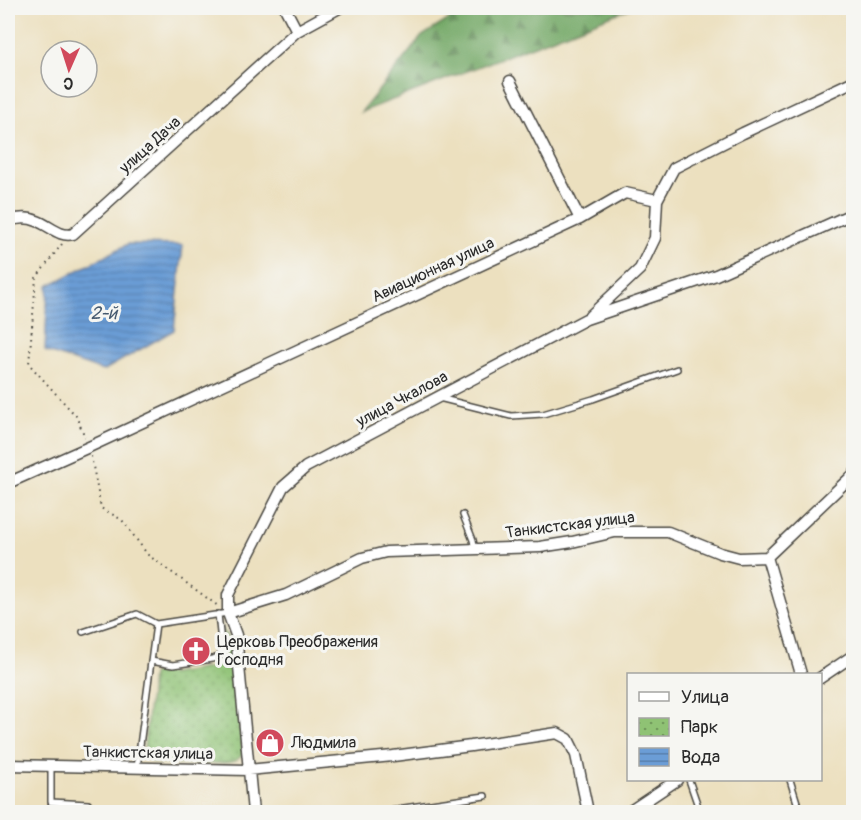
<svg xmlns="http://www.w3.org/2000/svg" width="861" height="820" viewBox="0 0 861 820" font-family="Pangolin,sans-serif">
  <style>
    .forest { fill: url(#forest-firs); stroke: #4f6a48; stroke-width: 1.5 }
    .park { fill: url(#park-dots); stroke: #5d7650; stroke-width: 1.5 }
    .water { fill: url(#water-rules); stroke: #4b6480; stroke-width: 1.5 }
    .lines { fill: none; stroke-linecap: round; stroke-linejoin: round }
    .lane-casing { stroke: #484641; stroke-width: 8 }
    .street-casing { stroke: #484641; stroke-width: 13 }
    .path { stroke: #484641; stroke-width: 2; stroke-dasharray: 1.5 4.5; stroke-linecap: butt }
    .lane { stroke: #fff; stroke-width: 5 }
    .street { stroke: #fff; stroke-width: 10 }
    .labels { text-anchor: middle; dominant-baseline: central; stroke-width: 6; stroke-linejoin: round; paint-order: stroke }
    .street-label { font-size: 16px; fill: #2b2b2b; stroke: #f6f6f2 }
    .poi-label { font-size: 16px; fill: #2b2b2b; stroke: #f6f6f2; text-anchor: start }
    .water-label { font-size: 18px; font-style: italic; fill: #45596f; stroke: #f6f6f2 }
  </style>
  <defs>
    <pattern id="forest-firs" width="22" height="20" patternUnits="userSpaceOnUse" patternTransform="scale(1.5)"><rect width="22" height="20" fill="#73a866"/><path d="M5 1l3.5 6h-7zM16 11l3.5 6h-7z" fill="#5f8954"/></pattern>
    <pattern id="park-dots" width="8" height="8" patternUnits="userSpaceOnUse" patternTransform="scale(1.5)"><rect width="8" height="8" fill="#8fc274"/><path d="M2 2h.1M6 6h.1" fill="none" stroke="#759e5f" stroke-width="1.8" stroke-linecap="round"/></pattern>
    <pattern id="water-rules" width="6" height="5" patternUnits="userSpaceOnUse" patternTransform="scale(1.5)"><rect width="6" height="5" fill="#6b9dd6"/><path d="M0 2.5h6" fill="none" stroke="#5880ae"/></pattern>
  </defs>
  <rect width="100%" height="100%" fill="#f6f6f2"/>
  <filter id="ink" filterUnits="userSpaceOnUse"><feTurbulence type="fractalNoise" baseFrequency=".0167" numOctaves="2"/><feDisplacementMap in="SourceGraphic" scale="12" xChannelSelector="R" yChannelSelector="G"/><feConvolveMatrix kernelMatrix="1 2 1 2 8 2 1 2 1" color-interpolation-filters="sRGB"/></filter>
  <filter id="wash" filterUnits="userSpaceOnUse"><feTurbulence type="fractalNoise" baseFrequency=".008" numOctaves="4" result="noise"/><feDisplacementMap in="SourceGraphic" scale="24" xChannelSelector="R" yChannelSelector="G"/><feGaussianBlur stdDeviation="1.35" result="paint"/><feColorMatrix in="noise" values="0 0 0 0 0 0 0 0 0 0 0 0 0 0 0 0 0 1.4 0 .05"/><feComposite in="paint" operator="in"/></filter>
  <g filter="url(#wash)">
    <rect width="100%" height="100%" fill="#ece0bf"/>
    <path class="forest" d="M467 8H631L361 112 422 36Z"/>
    <path class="park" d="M221 626 233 647 243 755C239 758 235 761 231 762 221 764 157 765 150 761 146 758 146 753 144 749L152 675 155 673 173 674 220 666C230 655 223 639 221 626Z"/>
    <path class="water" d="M128 244 183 245 174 330 103 371 45 351 48 286Z"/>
  </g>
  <g filter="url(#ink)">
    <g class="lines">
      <g class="lane-casing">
        <path id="lane" d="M439 398 511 416 543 414 593 399 677 369
          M463 515 473 540 475 550
          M83 632 137 614 156 624
          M151 661 173 665 212 659 219 657 222 652 218 614
          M51 766V802L88 804
          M137 768 156 624 228 613
          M689 780 700 812
          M790 780 800 812
          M377 812 485 796"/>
      </g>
      <g class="street-casing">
        <path id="street" d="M285 8 297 31
          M510 81 580 219
          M8 221C17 218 28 217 37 221 49 225 60 238 73 234L297 31 339 8
          M590 316 640 269 655 238 657 200
          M8 483 89 447 580 219 625 193 657 200 674 168 743 133 854 81
          M767 557 801 674
          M228 613 286 595 362 558 386 552 540 547 572 542 615 532H668L720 553 739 558 767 557 854 474
          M820 678 854 655
          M8 765 248 770 393 756 471 746 557 733 568 739 576 755 588 812
          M253 812 236 635 228 613V595L283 487 306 467 586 319 716 275 854 213
          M629 812 677 780"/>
      </g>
      <path class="path" d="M62 244 36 278 29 364 76 416 85 437
        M91 456 101 508 122 520 148 555 218 606"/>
      <use href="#lane" class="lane"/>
      <use href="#street" class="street"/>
    </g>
  </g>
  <defs>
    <g id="church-disc" transform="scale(1.5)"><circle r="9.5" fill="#d1495b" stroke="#f6f6f2"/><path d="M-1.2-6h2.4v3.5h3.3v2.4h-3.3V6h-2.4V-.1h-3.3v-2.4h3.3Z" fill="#fff"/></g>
    <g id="shop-disc" transform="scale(1.5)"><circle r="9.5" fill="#d1495b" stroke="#f6f6f2"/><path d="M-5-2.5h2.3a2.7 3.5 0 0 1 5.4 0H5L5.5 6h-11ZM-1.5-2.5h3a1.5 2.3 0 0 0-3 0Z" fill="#fff"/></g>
  </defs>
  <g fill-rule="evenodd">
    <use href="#church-disc" x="196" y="651"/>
    <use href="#shop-disc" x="270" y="743"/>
  </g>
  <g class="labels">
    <g class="street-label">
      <text transform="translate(150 145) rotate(-42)">улица Дача</text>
      <text transform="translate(433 270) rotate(-25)">Авиационная улица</text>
      <text transform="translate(402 399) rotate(-28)">улица Чкалова</text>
      <text transform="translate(570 525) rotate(-7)">Танкистская улица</text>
      <text transform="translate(148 753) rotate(1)">Танкистская улица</text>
    </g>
    <g class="poi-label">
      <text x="217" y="642">Церковь Преображения<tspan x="217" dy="18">Господня</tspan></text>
      <text x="291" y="743">Людмила</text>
    </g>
    <g class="water-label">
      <text x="104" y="313">2-й</text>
    </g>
  </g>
  <rect width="861" height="820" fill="none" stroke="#f6f6f2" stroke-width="30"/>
  <rect x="627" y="673" width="195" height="108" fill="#f6f6f2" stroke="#a5a5a2" stroke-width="1.5"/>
  <rect x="639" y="692" width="30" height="9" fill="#ffffff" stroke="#a5a5a2" stroke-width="1.5"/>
  <text x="681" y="703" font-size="18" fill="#2b2b2b">Улица</text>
  <rect x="639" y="718" width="30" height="18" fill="url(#park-dots)" stroke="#a5a5a2" stroke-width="1.5"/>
  <text x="681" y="733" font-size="18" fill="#2b2b2b">Парк</text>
  <rect x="639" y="748" width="30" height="18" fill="url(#water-rules)" stroke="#a5a5a2" stroke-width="1.5"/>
  <text x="681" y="763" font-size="18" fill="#2b2b2b">Вода</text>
  <g transform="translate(69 69) rotate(183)"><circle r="28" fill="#f6f6f2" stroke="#a5a5a2" stroke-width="1.5"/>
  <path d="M0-4.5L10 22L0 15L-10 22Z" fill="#d1495b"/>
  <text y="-9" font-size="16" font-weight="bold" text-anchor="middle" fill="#2b2b2b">С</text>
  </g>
</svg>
